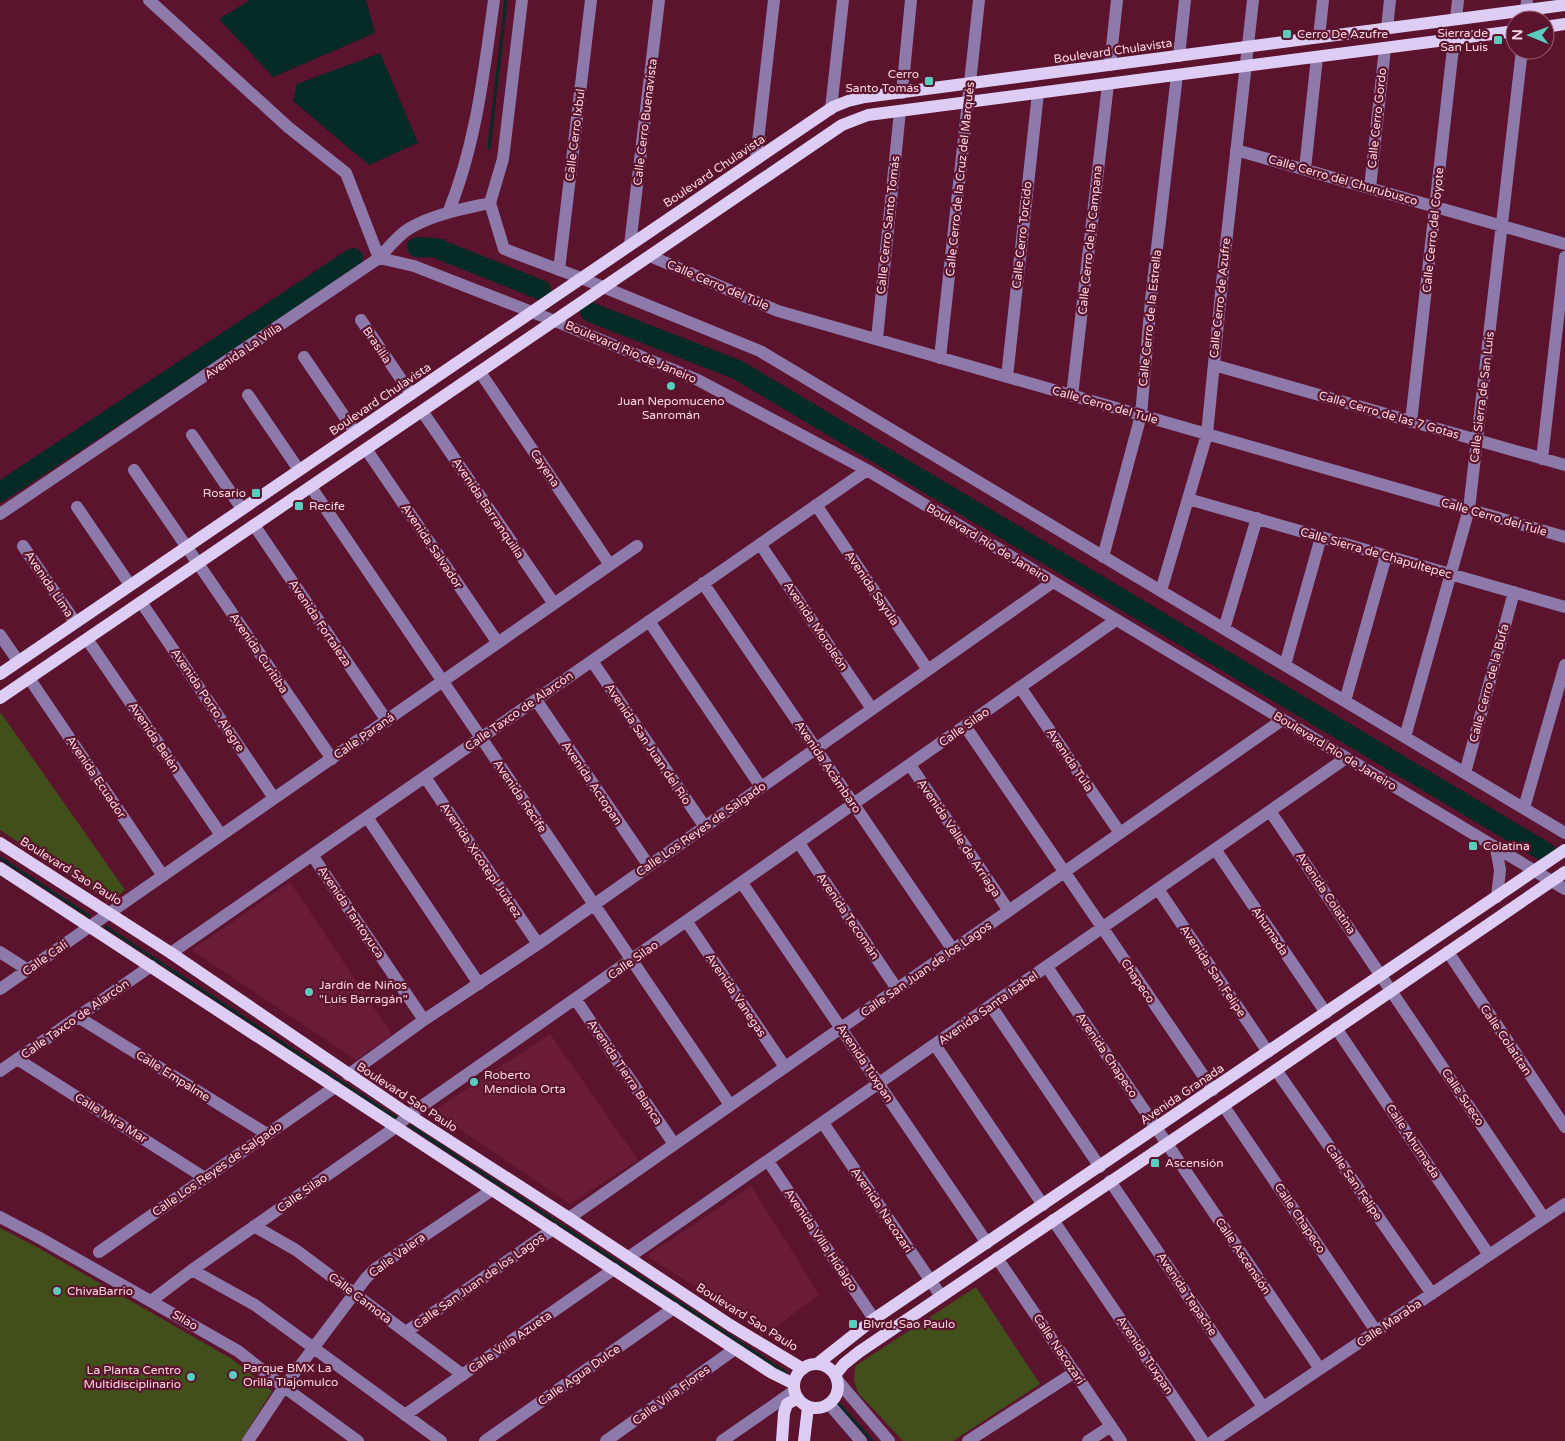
<svg xmlns="http://www.w3.org/2000/svg" width="1565" height="1441" viewBox="0 0 1565 1441" font-family="'Varela Round',sans-serif">
  <style>
    .built { fill: #6b1c38 }
    .green { fill: #41501a }
    .water { fill: #052b26 }
    .lines { fill: none; stroke-linecap: round; stroke-linejoin: round }
    .stream { stroke: #052b26; stroke-width: 3 }
    .river { stroke: #052b26; stroke-width: 20 }
    .minor { stroke: #8d79aa; stroke-width: 12 }
    .major { stroke: #ddcdf5; stroke-width: 12 }
    .poi-dot { fill: #59cebe; stroke: #5b132e; stroke-width: 2 }
    .labels { text-anchor: middle; dominant-baseline: central; stroke-width: 4.5; stroke-linejoin: round; paint-order: stroke }
    .poi-label { font-size: 12px; fill: #fcd7df; stroke: #5b132e; text-anchor: start }
    .street-label { font-size: 12px; fill: #fcd7df; stroke: #5b132e }
  </style>
  <rect width="100%" height="100%" fill="#5b132e"/>
  <path class="built" d="M290 882 392 1035 356 1060 192 950Z
    M550 1034 638 1160 570 1204 433 1111Z
    M751 1186 819 1294 768 1333 647 1256Z"/>
  <path class="green" d="M1 713 125 890 110 902 0 830V714Z
    M0 1228 35 1246 232 1359 272 1391 241 1441H0Z
    M976 1287 1040 1384 953 1441H903L858 1393 854 1380 855 1366Z"/>
  <path class="water" d="M250 0H366L375 33 273 77 219 19Z
    M380 53 418 143 369 165 293 101 297 84Z"/>
  <g class="lines">
    <path class="stream" d="M489 148 506 0
      M436 248 444 240
      M0 858 89 916
      M106 927 396 1118
      M410 1126 786 1373
      M838 1403 872 1441"/>
    <path class="river" d="M417 247 436 248 541 290
      M590 312 738 370 1547 853
      M0 492 353 258"/>
    <path class="minor" d="M149 0 288 127 346 173 379 258
      M522 0 503 159 490 203 504 249 581 278 760 351 1565 833
      M1456 19 1458 0
      M1525 20 1527 0
      M1387 28 1390 0
      M1319 37 1323 0
      M1179 56 1185 0
      M1110 65 1117 0
      M902 93 911 0
      M831 109 843 0
      M1236 150 1565 244
      M756 159 774 0
      M1305 169 1317 57
      M1370 188 1385 48
      M448 213C476 145 484 72 494 0
      M630 245 659 0
      M650 256 778 311 1565 537
      M379 258 414 266 555 321 698 380 867 470 1565 889
      M559 270 591 0
      M361 320 411 394
      M877 339 900 111
      M304 357 355 432
      M940 358 979 0
      M1214 365 1565 465
      M480 372 610 565
      M1007 377 1038 93
      M248 395 299 470
      M1072 396 1108 84
      M422 411 554 604
      M1411 422 1454 39
      M192 435 242 509
      M366 449 498 643
      M1542 459 1565 257
      M134 470 332 759
      M311 487 730 1105
      M1188 499 1565 607
      M816 505 928 670
      M77 507 130 585
      M0 514 379 258C389 247 398 235 410 228 434 214 463 209 490 203
      M254 525 387 721
      M760 544 872 709
      M23 546 75 622
      M1103 557 1141 415 1151 300 1177 75
      M703 583 953 950
      M1161 591 1207 434 1225 253 1253 0
      M141 602 274 798
      M649 621 761 787
      M1224 629 1257 518
      M0 635 18 661
      M87 639 221 835
      M592 661 705 827
      M1285 665 1321 537
      M29 678 163 876
      M1020 687 1120 833
      M536 700 649 866
      M1345 701 1386 556
      M965 726 1213 1090
      M1405 737 1469 509 1522 50
      M910 765 1009 911
      M1465 773 1514 592
      M425 777 538 944
      M1524 808 1565 665
      M1270 811 1544 1218
      M367 817 479 984
      M799 843 897 989
      M1496 848 1500 870 1497 897
      M1215 849 1326 1013
      M312 855 424 1020
      M742 883 987 1243
      M1158 889 1268 1052
      M687 922 785 1067
      M0 952 28 970
      M1448 952 1565 1127
      M171 953 867 470
      M1047 967 1320 1369
      M0 989 637 546
      M576 1000 674 1144
      M991 1006 1100 1167
      M78 1017 267 1134
      M1336 1028 1489 1255
      M935 1045 1043 1205
      M17 1059 205 1178
      M1276 1070 1432 1294
      M0 1071 151 966
      M348 1075 424 1020 538 944 1053 582
      M1223 1105 1376 1331
      M823 1123 941 1296
      M768 1161 874 1319
      M1110 1181 1263 1407
      M0 1217 38 1237 238 1351 284 1387 358 1441
      M569 1218 1282 720
      M1053 1220 1203 1441
      M254 1226 296 1250 463 1375
      M99 1252 335 1087
      M629 1257 1346 758
      M997 1258 1121 1441
      M192 1270 255 1305 441 1441
      M151 1301 192 1270 396 1127 409 1115 1116 620
      M406 1332 553 1229
      M837 1380 889 1441
      M829 1404 861 1441
      M405 1415 614 1269
      M248 1441 284 1387 366 1278 375 1269 492 1190
      M485 1441 674 1308
      M606 1441 735 1349
      M722 1441 794 1391
      M968 1441 1075 1372
      M1088 1441 1111 1426
      M1213 1441 1565 1204"/>
    <path class="major" d="M1545 27 1565 24
      M0 674 833 107 848 101 865 97 1565 5
      M0 698 842 125 868 115 1515 31
      M0 843 171 953 409 1115 569 1218 730 1325 803 1369
      M0 868 772 1373 794 1384
      M817 1364 874 1319 1565 850
      M794 1386a22 22 0 1 1 44 0a22 22 0 1 1-44 0Z
      M835 1375 844 1364 859 1352 1276 1070 1565 872
      M782 1441 784 1413 787 1404 798 1398
      M804 1441 808 1407"/>
  </g>
  <g class="poi-dot">
    <rect x="1282" y="29" width="10" height="10" rx="2.5"/>
    <rect x="1493" y="35" width="10" height="10" rx="2.5"/>
    <rect x="924" y="76" width="10" height="10" rx="2.5"/>
    <circle cx="671" cy="386" r="5"/>
    <rect x="251" y="488" width="10" height="10" rx="2.5"/>
    <rect x="294" y="501" width="10" height="10" rx="2.5"/>
    <rect x="1468" y="841" width="10" height="10" rx="2.5"/>
    <circle cx="309" cy="992" r="5"/>
    <circle cx="474" cy="1082" r="5"/>
    <rect x="1150" y="1158" width="10" height="10" rx="2.5"/>
    <circle cx="57" cy="1291" r="5"/>
    <rect x="848" y="1319" width="10" height="10" rx="2.5"/>
    <circle cx="233" cy="1375" r="5"/>
    <circle cx="191" cy="1377" r="5"/>
  </g>
  <g class="labels">
    <g class="poi-label">
      <text x="1488" y="33" text-anchor="end">Sierra de<tspan x="1488" dy="14">San Luis</tspan></text>
      <text x="1297" y="34">Cerro De Azufre</text>
      <text x="919" y="74" text-anchor="end">Cerro<tspan x="919" dy="14">Santo Tomás</tspan></text>
      <text x="671" y="401" text-anchor="middle">Juan Nepomuceno<tspan x="671" dy="14">Sanromán</tspan></text>
      <text x="246" y="493" text-anchor="end">Rosario</text>
      <text x="309" y="506">Recife</text>
      <text x="1483" y="846">Colatina</text>
      <text x="319" y="985">Jardín de Niños<tspan x="319" dy="14">"Luis Barragán"</tspan></text>
      <text x="484" y="1075">Roberto<tspan x="484" dy="14">Mendiola Orta</tspan></text>
      <text x="1165" y="1163">Ascensión</text>
      <text x="67" y="1291">ChivaBarrio</text>
      <text x="863" y="1324">Blvrd. Sao Paulo</text>
      <text x="243" y="1368">Parque BMX La<tspan x="243" dy="14">Orilla Tlajomulco</tspan></text>
      <text x="181" y="1370" text-anchor="end">La Planta Centro<tspan x="181" dy="14">Multidisciplinario</tspan></text>
    </g>
    <g class="street-label">
      <text transform="translate(1113 51) rotate(-8)">Boulevard Chulavista</text>
      <text transform="translate(1377 118) rotate(-84)">Calle Cerro Gordo</text>
      <text transform="translate(645 122) rotate(-83)">Calle Cerro Buenavista</text>
      <text transform="translate(575 135) rotate(-83)">Calle Cerro Ixbul</text>
      <text transform="translate(714 171) rotate(-34)">Boulevard Chulavista</text>
      <text transform="translate(960 179) rotate(-84)">Calle Cerro de la Cruz del Marqués</text>
      <text transform="translate(1343 180) rotate(16)">Calle Cerro del Churubusco</text>
      <text transform="translate(888 225) rotate(-84)">Calle Cerro Santo Tomás</text>
      <text transform="translate(1433 230) rotate(-84)">Calle Cerro del Coyote</text>
      <text transform="translate(1022 235) rotate(-84)">Calle Cerro Torcido</text>
      <text transform="translate(1090 240) rotate(-84)">Calle Cerro de la Campana</text>
      <text transform="translate(718 285) rotate(23)">Calle Cerro del Tule</text>
      <text transform="translate(1220 298) rotate(-84)">Calle Cerro de Azufre</text>
      <text transform="translate(1150 318) rotate(-84)">Calle Cerro de la Estrella</text>
      <text transform="translate(377 345) rotate(56)">Brasilia</text>
      <text transform="translate(243 351) rotate(-34)">Avenida La Villa</text>
      <text transform="translate(631 352) rotate(23)">Boulevard Río de Janeiro</text>
      <text transform="translate(1482 397) rotate(-83)">Calle Sierra de San Luis</text>
      <text transform="translate(380 399) rotate(-34)">Boulevard Chulavista</text>
      <text transform="translate(1105 405) rotate(16)">Calle Cerro del Tule</text>
      <text transform="translate(1389 415) rotate(16)">Calle Cerro de las 7 Gotas</text>
      <text transform="translate(545 468) rotate(56)">Cayena</text>
      <text transform="translate(488 508) rotate(56)">Avenida Barranquilla</text>
      <text transform="translate(1494 517) rotate(16)">Calle Cerro del Tule</text>
      <text transform="translate(988 543) rotate(31)">Boulevard Río de Janeiro</text>
      <text transform="translate(432 546) rotate(56)">Avenida Salvador</text>
      <text transform="translate(1376 553) rotate(16)">Calle Sierra de Chapultepec</text>
      <text transform="translate(49 584) rotate(56)">Avenida Lima</text>
      <text transform="translate(872 588) rotate(56)">Avenida Sayula</text>
      <text transform="translate(320 623) rotate(56)">Avenida Fortaleza</text>
      <text transform="translate(816 626) rotate(56)">Avenida Moroleón</text>
      <text transform="translate(259 653) rotate(56)">Avenida Curitiba</text>
      <text transform="translate(1489 683) rotate(-75)">Calle Cerro de la Bufa</text>
      <text transform="translate(208 700) rotate(56)">Avenida Porto Alegre</text>
      <text transform="translate(519 711) rotate(-35)">Calle Taxco de Alarcón</text>
      <text transform="translate(964 727) rotate(-35)">Calle Silao</text>
      <text transform="translate(364 736) rotate(-35)">Calle Paraná</text>
      <text transform="translate(154 737) rotate(56)">Avenida Belén</text>
      <text transform="translate(648 744) rotate(56)">Avenida San Juan del Río</text>
      <text transform="translate(1335 751) rotate(31)">Boulevard Río de Janeiro</text>
      <text transform="translate(1070 760) rotate(56)">Avenida Tula</text>
      <text transform="translate(828 767) rotate(56)">Avenida Acámbaro</text>
      <text transform="translate(96 777) rotate(56)">Avenida Ecuador</text>
      <text transform="translate(592 783) rotate(56)">Avenida Actopan</text>
      <text transform="translate(520 796) rotate(56)">Avenida Recife</text>
      <text transform="translate(701 829) rotate(-35)">Calle Los Reyes de Salgado</text>
      <text transform="translate(959 838) rotate(56)">Avenida Valle de Arriaga</text>
      <text transform="translate(481 860) rotate(56)">Avenida Xicotepl Juárez</text>
      <text transform="translate(71 871) rotate(32)">Boulevard Sao Paulo</text>
      <text transform="translate(1326 893) rotate(56)">Avenida Colatina</text>
      <text transform="translate(351 912) rotate(56)">Avenida Tantoyuca</text>
      <text transform="translate(848 916) rotate(56)">Avenida Tecomán</text>
      <text transform="translate(1270 931) rotate(56)">Ahumada</text>
      <text transform="translate(45 958) rotate(-35)">Calle Cali</text>
      <text transform="translate(633 960) rotate(-35)">Calle Silao</text>
      <text transform="translate(926 969) rotate(-35)">Calle San Juan de los Lagos</text>
      <text transform="translate(1213 971) rotate(56)">Avenida San Felipe</text>
      <text transform="translate(1138 981) rotate(56)">Chapeco</text>
      <text transform="translate(736 995) rotate(56)">Avenida Vanegas</text>
      <text transform="translate(988 1008) rotate(-35)">Avenida Santa Isabel</text>
      <text transform="translate(75 1019) rotate(-35)">Calle Taxco de Alarcón</text>
      <text transform="translate(1506 1040) rotate(56)">Calle Colatitan</text>
      <text transform="translate(1107 1055) rotate(56)">Avenida Chapeco</text>
      <text transform="translate(865 1063) rotate(56)">Avenida Tuxpan</text>
      <text transform="translate(625 1072) rotate(56)">Avenida Tierra Blanca</text>
      <text transform="translate(173 1076) rotate(32)">Calle Empalme</text>
      <text transform="translate(1182 1094) rotate(-34)">Avenida Granada</text>
      <text transform="translate(407 1097) rotate(33)">Boulevard Sao Paulo</text>
      <text transform="translate(1463 1097) rotate(56)">Calle Sueco</text>
      <text transform="translate(111 1118) rotate(32)">Calle Mira Mar</text>
      <text transform="translate(1413 1141) rotate(56)">Calle Ahumada</text>
      <text transform="translate(217 1169) rotate(-35)">Calle Los Reyes de Salgado</text>
      <text transform="translate(1354 1182) rotate(55)">Calle San Felipe</text>
      <text transform="translate(302 1193) rotate(-35)">Calle Silao</text>
      <text transform="translate(882 1210) rotate(56)">Avenida Nacozari</text>
      <text transform="translate(1300 1218) rotate(56)">Calle Chapeco</text>
      <text transform="translate(821 1240) rotate(56)">Avenida Villa Hidalgo</text>
      <text transform="translate(397 1255) rotate(-36)">Calle Valera</text>
      <text transform="translate(1243 1256) rotate(56)">Calle Ascensión</text>
      <text transform="translate(479 1281) rotate(-35)">Calle San Juan de los Lagos</text>
      <text transform="translate(1187 1294) rotate(56)">Avenida Tepache</text>
      <text transform="translate(360 1298) rotate(37)">Calle Camota</text>
      <text transform="translate(747 1317) rotate(32)">Boulevard Sao Paulo</text>
      <text transform="translate(185 1320) rotate(30)">Silao</text>
      <text transform="translate(1389 1323) rotate(-34)">Calle Maraba</text>
      <text transform="translate(510 1342) rotate(-35)">Calle Villa Azueta</text>
      <text transform="translate(1059 1349) rotate(56)">Calle Nacozari</text>
      <text transform="translate(1145 1355) rotate(56)">Avenida Tuxpan</text>
      <text transform="translate(579 1375) rotate(-35)">Calle Agua Dulce</text>
      <text transform="translate(671 1395) rotate(-36)">Calle Villa Flores</text>
    </g>
  </g>
  <g transform="translate(1530 35) rotate(271)"><circle r="24" fill="#5b132e" stroke="#9b6175"/>
  <path d="M0-4L9 19L0 12L-9 19Z" fill="#59cebe"/>
  <text y="-8" font-size="14" font-weight="bold" text-anchor="middle" fill="#fcd7df">N</text>
  </g>
</svg>
